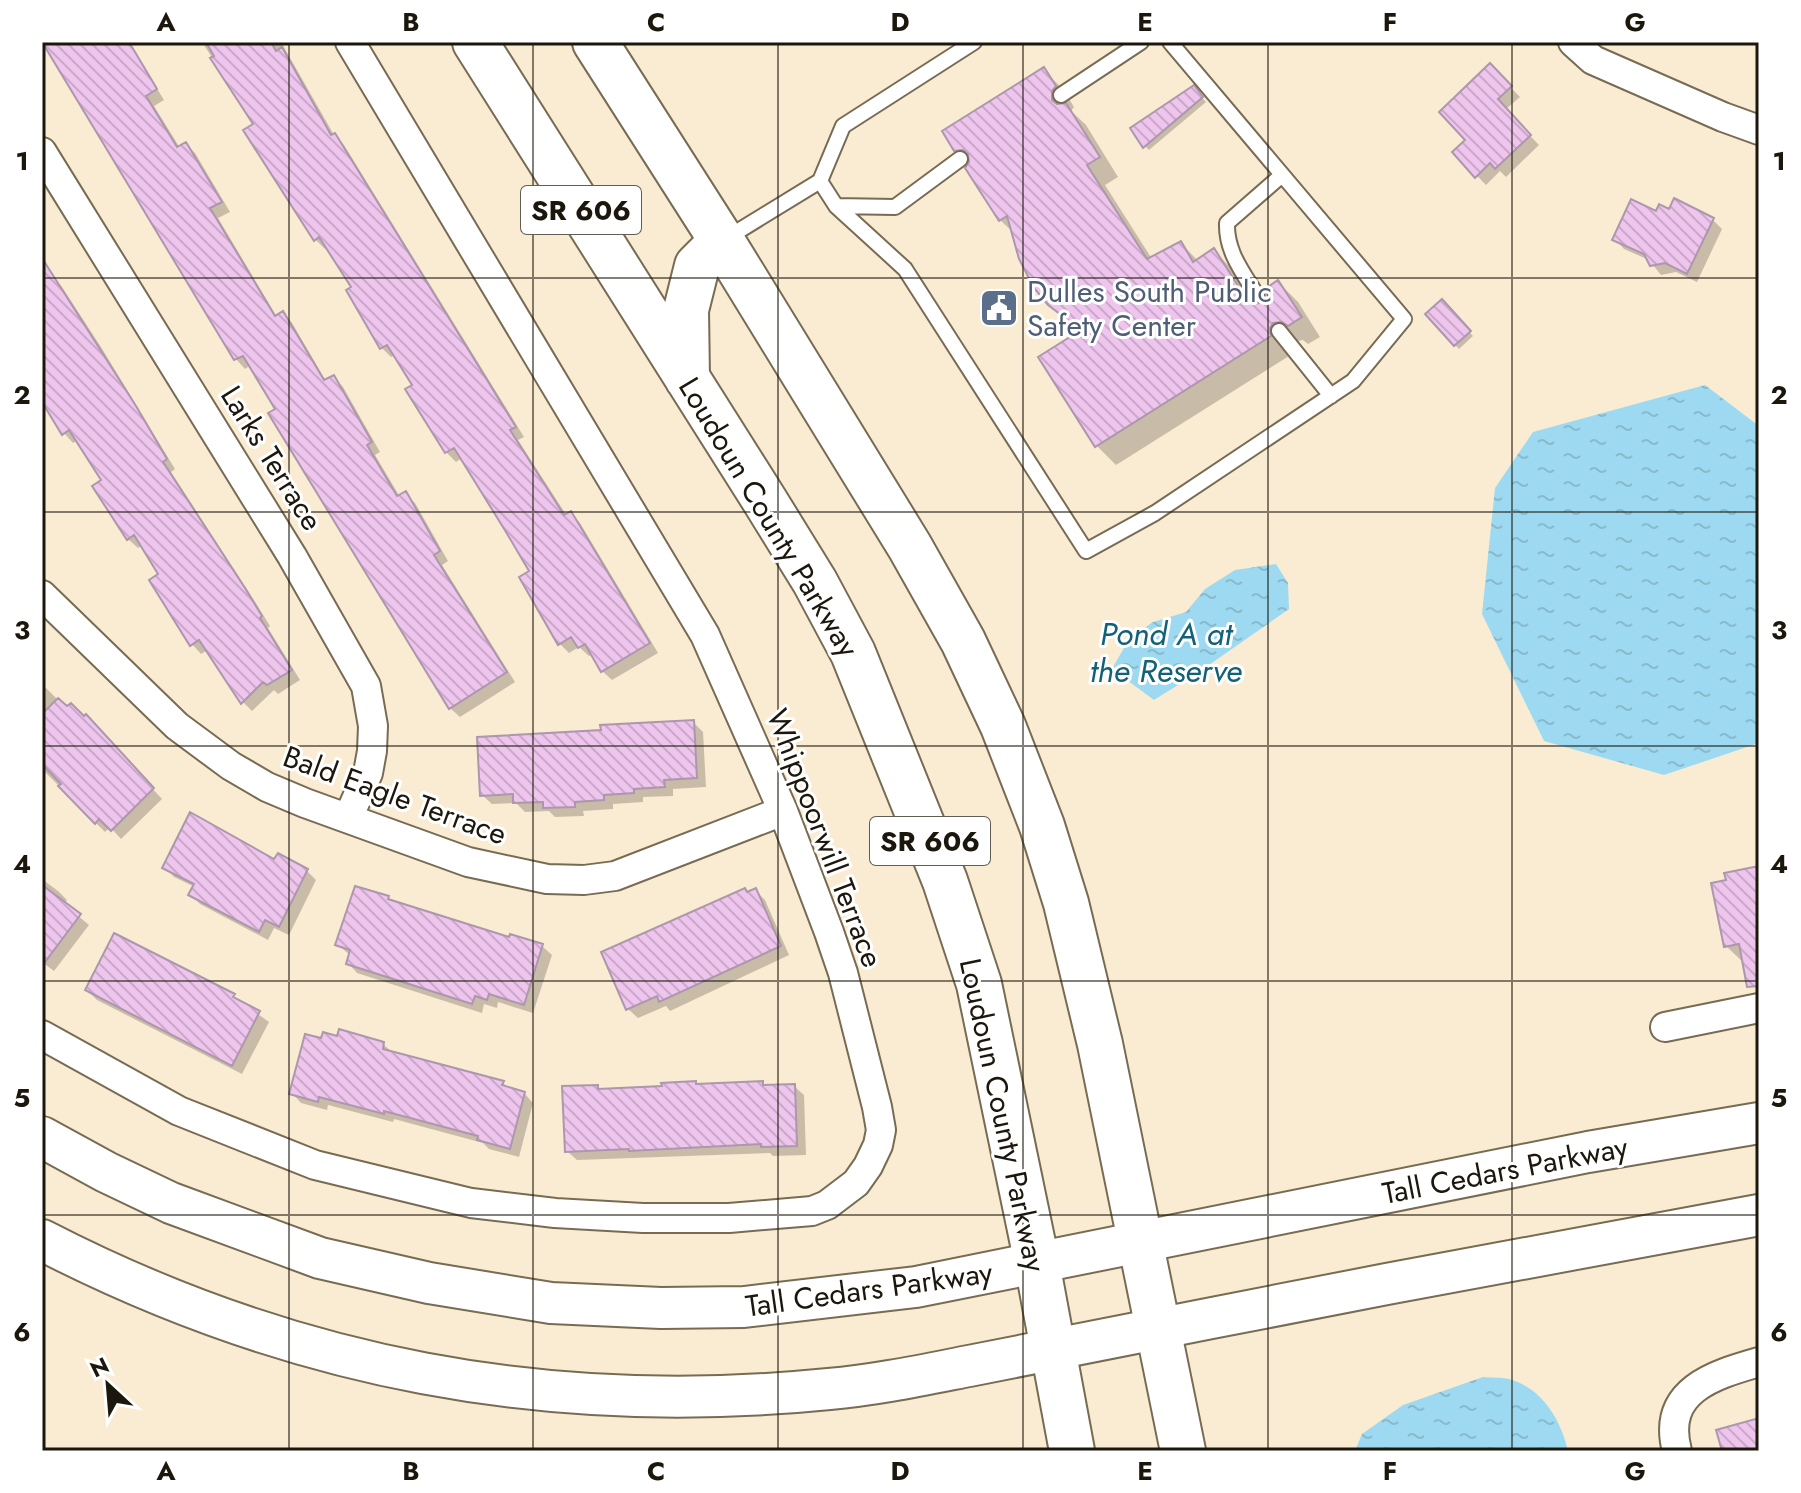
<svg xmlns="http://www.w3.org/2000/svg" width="1801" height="1493" viewBox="0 0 1801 1493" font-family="Jost,sans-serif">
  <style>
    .water { fill: url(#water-ripples) }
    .shadow { fill: #0003 }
    .building { fill: url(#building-back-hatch); stroke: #ac97ac; stroke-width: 2 }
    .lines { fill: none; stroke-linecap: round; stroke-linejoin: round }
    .lane-casing { stroke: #786b54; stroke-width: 18 }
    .street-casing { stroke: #786b54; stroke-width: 32 }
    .secondary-casing { stroke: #786b54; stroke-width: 44 }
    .primary-casing { stroke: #786b54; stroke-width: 48 }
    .lane { stroke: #fff; stroke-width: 14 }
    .street { stroke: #fff; stroke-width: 28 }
    .secondary { stroke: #fff; stroke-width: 40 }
    .primary { stroke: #fff; stroke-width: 44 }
    .grid { fill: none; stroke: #1c170d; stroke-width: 2; stroke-opacity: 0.55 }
    .labels { text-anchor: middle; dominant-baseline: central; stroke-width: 6; stroke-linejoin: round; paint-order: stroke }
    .shield { fill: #fff; stroke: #605d56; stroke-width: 2 }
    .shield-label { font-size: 28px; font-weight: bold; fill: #1c170d }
    .service-label { font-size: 30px; fill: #4e5e75; stroke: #fff; text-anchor: start }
    .street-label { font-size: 30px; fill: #1c170d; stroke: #fff }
    .water-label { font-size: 32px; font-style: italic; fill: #126178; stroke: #fff }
    .neatline { fill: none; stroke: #1c170d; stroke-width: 3 }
    .grid-label { font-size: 26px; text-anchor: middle; font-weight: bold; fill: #1c170d }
  </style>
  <defs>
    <pattern id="water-ripples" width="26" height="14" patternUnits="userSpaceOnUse" patternTransform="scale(2)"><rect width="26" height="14" fill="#9ddaf1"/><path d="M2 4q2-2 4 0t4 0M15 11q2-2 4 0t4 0" fill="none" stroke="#87bacd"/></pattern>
    <pattern id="building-back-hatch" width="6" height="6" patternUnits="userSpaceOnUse" patternTransform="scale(2)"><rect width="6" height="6" fill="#edc5ed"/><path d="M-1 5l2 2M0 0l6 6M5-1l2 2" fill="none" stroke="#cba8ca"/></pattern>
  </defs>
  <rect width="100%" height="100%" fill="#faecd2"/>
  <path class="water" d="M1705 385 1759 426V743L1664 775 1544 741 1482 614 1495 488 1533 432Z
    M1276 564 1288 583 1289 609 1199 672 1154 700 1112 669 1129 639 1153 622 1186 612 1205 589 1235 570Z
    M1483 1377C1491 1378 1501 1377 1509 1379 1542 1388 1561 1420 1568 1451H1355L1362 1434 1403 1405Z"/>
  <path class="shadow" d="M45 42H128L164 100 154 106 180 148 186 144 195 153 230 212 218 218 277 317 283 313 292 323 326 381 333 377 343 387 380 452 375 455 400 497 405 494 415 503 448 561 442 565 515 682 460 717 450 708 251 365 245 369 236 359Z
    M202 42H281L334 135 344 145 524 437 518 440 567 516 571 513 580 523 658 653 612 680 602 671 593 654 589 656 579 647 569 653 559 643 532 572 462 458 456 462 446 452 414 385 396 355 391 357 382 348 354 288 328 247 325 249 315 239 256 125Z
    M1490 66 1520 97 1505 110 1539 145 1506 177 1500 171 1486 185 1454 152 1468 140Z
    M1043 70 1063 89 1074 107 1071 111 1086 125 1118 177 1105 185 1152 259 1181 243 1198 261 1214 251 1233 270 1256 306 1263 304 1278 282 1298 302 1320 337 1308 344 1303 340 1293 342 1288 348 1289 356 1116 465 1097 446 1041 358 1080 332 1050 304 1014 233 1000 220 970 164 956 150Z
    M1193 88 1206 102 1149 150 1145 146Z
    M1712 219 1722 229 1697 282 1676 272 1661 275 1649 260 1624 249 1615 239Z
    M42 273 53 278 62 287 101 347 175 469 171 472 254 600 270 626 268 628 300 680 278 694 274 690 252 711 243 702 208 650 201 654 192 644 161 575 143 545 138 548 128 539 104 481 78 440 73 443 64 433 42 398Z
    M1442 302 1473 336 1459 349 1427 315Z
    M42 684 67 709 95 726 162 799 121 839 110 827 105 832 42 769Z
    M693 722 703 732 706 787 673 789V796L643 797V802L613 804V809L583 811 584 816 555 817 549 811 525 812 516 803 492 804 482 795 603 732Z
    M275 862 307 871 316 880 289 935 274 928 268 940 200 904 191 894 195 887 174 877 165 867Z
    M1759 868V967L1746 965 1726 946 1728 881Z
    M42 879 58 891 67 900 64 904 89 925 54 971 42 962Z
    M755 890 765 900 789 955 670 1011 666 1006 638 1018 628 1009 747 893Z
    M388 898 393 903 510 940 542 946 552 955 533 1013 498 1002 497 1008 484 1004 482 1013 357 973 348 963 350 955 338 945Z
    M87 990 233 996 269 1022 242 1074 97 1000Z
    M323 1040 383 1044 393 1053 503 1083 509 1089 524 1093 533 1103 519 1157 489 1149 483 1143 394 1119 393 1122 328 1105 327 1110 301 1103 292 1093Z
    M762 1083 765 1087 794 1086 804 1095 806 1155 773 1156 770 1153 577 1160 567 1151 597 1087 601 1091Z"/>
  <path class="building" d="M42 42H129L157 89 146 96 177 147 186 142 222 202 210 208 275 316 283 311 324 380 334 375 372 442 367 445 397 496 406 491 440 551 434 555 507 672 449 709 268 413 275 409 243 356 234 360Z
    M206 42H271L276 51 282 47 331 135 335 133 516 427 510 430 564 515 571 511 650 643 601 672 585 644 578 648 571 637 558 645 519 577 529 571 506 532 454 448 445 453 405 389 412 385 387 345 380 349 346 290 351 287 319 237 314 241 243 130 253 124 210 58 214 56Z
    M1490 63 1512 86 1498 99 1531 135 1495 169 1490 163 1475 178 1452 152 1465 140 1439 112Z
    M1044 67 1056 86 1052 91V100L1057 104 1066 103 1100 157 1087 165 1147 259 1181 241 1193 262 1214 248 1247 300 1256 304 1262 302 1266 294 1265 289 1278 280 1302 317 1288 326 1282 322 1273 323 1270 328 1271 336 1095 447 1038 357 1081 330 1048 305 1034 288 1019 259 1007 216 999 221 965 168 969 162 968 154 963 150 954 151 942 131Z
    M1194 85 1203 97 1143 148 1130 128Z
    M1674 198 1714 218 1687 274 1665 263 1650 266 1644 254 1612 240 1631 199 1656 211 1659 204 1669 209Z
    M42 258 136 406 167 459 163 462 245 588 262 616 260 618 292 670 267 685 263 682 241 704 199 640 190 646 149 580 158 574 134 535 127 540 92 486 101 480 69 430 62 435 42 402Z
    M1442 299 1471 331 1454 346 1425 314Z
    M58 698 67 706 71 703 84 716 86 714 154 788 111 831 99 819 95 824 58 786 61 784 42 764V714Z
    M694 720 697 778 664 780 665 787 634 789V793L604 795V800L575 802V807L543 808V802L513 803V794L480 796 477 737 601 730 600 725Z
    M190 812 274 859 278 853 308 869 279 927 265 920 259 932 188 895 194 884 162 868Z
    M1759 866V986L1747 987 1739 944 1724 947 1711 883 1726 880 1724 873Z
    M42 885 81 914 42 966Z
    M355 886 389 896 388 899 509 937 510 934 543 944 524 1005 489 994 487 1000 475 996 472 1004 346 964 350 950 335 945Z
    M745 888 747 892 756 888 781 946 659 1002 657 996 626 1010 601 952Z
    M114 933 235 994 233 997 260 1011 232 1066 85 990Z
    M339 1029 384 1042 383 1049 504 1081 502 1085 525 1092 510 1149 477 1140 478 1136 384 1111V1114L319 1097 318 1102 289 1094 305 1034 321 1038 323 1032 337 1036Z
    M696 1081V1084L763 1081V1085L795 1084 797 1146 761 1147V1144L629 1151V1149L565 1152 562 1086 598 1085V1089L662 1086 661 1083Z
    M1759 1418V1451H1722L1716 1430Z"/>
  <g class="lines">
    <g class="lane-casing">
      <path id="lane" d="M1061 95 1141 42
        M820 181 836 206 905 269 1086 551 1155 513 1353 381 1404 319 1170 42
        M836 206 895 207 960 159
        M727 238 820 181 843 126 974 42
        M1256 294C1242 271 1226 251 1227 223L1282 175
        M1279 331 1331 396"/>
    </g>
    <g class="street-casing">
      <path id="street" d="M1573 42 1593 60 1723 117 1759 130
        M42 152 292 556 366 686 373 726 372 751 368 773 348 818
        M42 595 177 726 231 766 267 787 305 803 468 862 547 879 584 880 615 876 783 811
        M1665 1027 1759 1008
        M42 1035 179 1111 315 1165 471 1203 555 1213 643 1218H729L812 1211 827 1205 856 1183 868 1166 878 1145 881 1130 877 1107 843 973 829 932 783 811 705 635 350 42
        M1677 1451C1661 1390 1714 1375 1759 1362"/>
    </g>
    <g class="secondary-casing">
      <path id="secondary" d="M42 1137 106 1172 171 1203 320 1258 429 1283 551 1303 661 1308 744 1307 916 1287 1588 1152 1759 1123
        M42 1240C292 1369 549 1417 829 1389 876 1385 923 1375 969 1366 1050 1350 1131 1334 1212 1318 1394 1282 1576 1248 1759 1215"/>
    </g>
    <g class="primary-casing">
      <path id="primary" d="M475 42 765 501 815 582 853 653 945 881 979 984 1037 1263 1072 1451
        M595 42 722 241 910 547 963 641 1003 726 1042 826 1066 903 1100 1044 1183 1451
        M687 378 686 310 697 266 722 241"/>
    </g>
    <use href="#lane" class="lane"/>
    <use href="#street" class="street"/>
    <use href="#secondary" class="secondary"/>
    <use href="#primary" class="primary"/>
  </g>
  <path class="grid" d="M289 42V1451M533 42V1451M778 42V1451M1023 42V1451M1268 42V1451M1512 42V1451M42 278H1759M42 512H1759M42 746H1759M42 981H1759M42 1215H1759"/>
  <defs>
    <g id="civic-square" transform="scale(2)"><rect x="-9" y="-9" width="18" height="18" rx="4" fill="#5c6f8a" stroke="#fff"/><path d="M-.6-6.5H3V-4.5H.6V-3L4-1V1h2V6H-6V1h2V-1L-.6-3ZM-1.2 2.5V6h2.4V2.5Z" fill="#fff"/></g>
  </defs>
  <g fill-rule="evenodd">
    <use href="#civic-square" x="999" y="308"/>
  </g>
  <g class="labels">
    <g class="shield">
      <rect x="521" y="186" width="120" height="48" rx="6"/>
      <rect x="870" y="817" width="120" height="48" rx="6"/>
    </g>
    <g class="shield-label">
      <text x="581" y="210">SR 606</text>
      <text x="930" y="841">SR 606</text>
    </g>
    <g class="service-label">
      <text x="1027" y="291">Dulles South Public<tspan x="1027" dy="34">Safety Center</tspan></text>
    </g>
    <g class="street-label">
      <text transform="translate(272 458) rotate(58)">Larks Terrace</text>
      <text transform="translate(769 517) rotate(59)">Loudoun County Parkway</text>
      <text transform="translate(395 795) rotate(20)">Bald Eagle Terrace</text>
      <text transform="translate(825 838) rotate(69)">Whippoorwill Terrace</text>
      <text transform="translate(1003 1115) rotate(78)">Loudoun County Parkway</text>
      <text transform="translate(1505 1170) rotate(-11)">Tall Cedars Parkway</text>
      <text transform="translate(869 1289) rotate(-8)">Tall Cedars Parkway</text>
    </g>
    <g class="water-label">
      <text x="1166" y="634">Pond A at<tspan x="1166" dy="37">the Reserve</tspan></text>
    </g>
  </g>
  <rect width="1801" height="1493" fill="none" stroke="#ffffff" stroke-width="88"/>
  <g transform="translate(108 1385) rotate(334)" stroke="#ffffff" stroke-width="6" paint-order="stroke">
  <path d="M0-6L14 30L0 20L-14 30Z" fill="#1c170d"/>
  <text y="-12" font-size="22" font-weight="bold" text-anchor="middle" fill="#1c170d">N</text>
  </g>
  <rect x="44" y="44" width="1713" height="1405" class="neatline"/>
  <g class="grid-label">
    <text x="166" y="31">A</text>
    <text x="411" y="31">B</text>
    <text x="656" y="31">C</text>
    <text x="900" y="31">D</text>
    <text x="1145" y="31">E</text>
    <text x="1390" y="31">F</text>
    <text x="1635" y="31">G</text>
    <text x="22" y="170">1</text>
    <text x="1779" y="170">1</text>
    <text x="22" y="404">2</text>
    <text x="1779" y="404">2</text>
    <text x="22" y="639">3</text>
    <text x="1779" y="639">3</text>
    <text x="22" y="873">4</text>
    <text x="1779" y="873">4</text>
    <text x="22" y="1107">5</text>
    <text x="1779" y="1107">5</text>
    <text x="22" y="1341">6</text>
    <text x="1779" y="1341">6</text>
    <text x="166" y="1480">A</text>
    <text x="411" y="1480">B</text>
    <text x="656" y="1480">C</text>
    <text x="900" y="1480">D</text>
    <text x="1145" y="1480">E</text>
    <text x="1390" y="1480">F</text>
    <text x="1635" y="1480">G</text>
  </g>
</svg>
